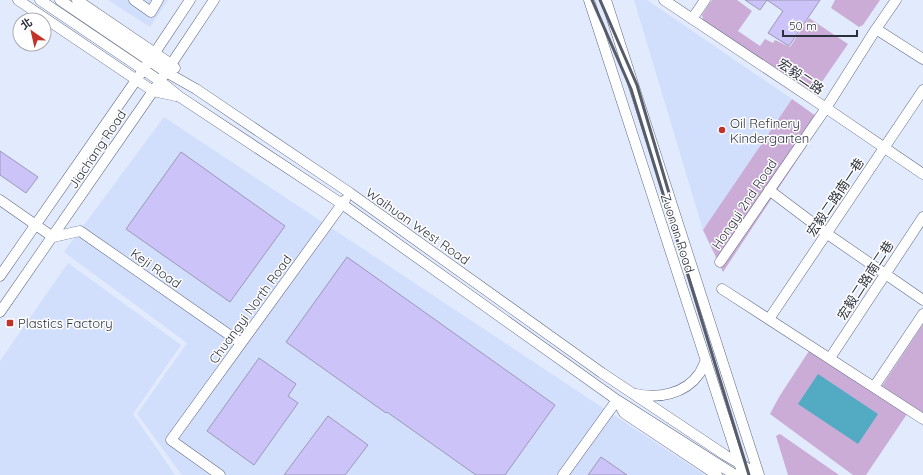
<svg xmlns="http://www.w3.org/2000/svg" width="923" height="475" viewBox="0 0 923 475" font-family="Quicksand,'Noto Sans TC',sans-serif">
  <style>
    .built { fill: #d1defc }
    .green { fill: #caacd7 }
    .water { fill: #53abc3 }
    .building { fill: #ccc4f9; stroke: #9b97b5 }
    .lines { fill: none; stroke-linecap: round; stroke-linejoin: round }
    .minor-casing { stroke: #5f6a85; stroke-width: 11 }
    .minor { stroke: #fff; stroke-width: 10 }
    .rail { stroke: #565c69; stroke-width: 3 }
    .poi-dot { fill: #c13328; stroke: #fff; stroke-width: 1.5 }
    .labels { text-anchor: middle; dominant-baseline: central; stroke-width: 3; stroke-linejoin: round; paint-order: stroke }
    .street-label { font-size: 13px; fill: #2c313d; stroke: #fff }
    .poi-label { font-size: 13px; fill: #2c313d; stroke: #fff; text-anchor: start }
  </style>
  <rect width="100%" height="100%" fill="#e2eafd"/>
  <path class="built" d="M108 0H168L150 27Z
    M634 0H647L792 99 703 230Z
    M164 117 609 412 705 475H182L137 414 187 343 64 252Z
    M68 263 181 345 133 414 175 475H0V361Z"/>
  <path class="green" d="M712 0H737L752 11 738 31 760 46 765 39 773 43 775 40 790 47 809 18 848 44 817 89 810 90 704 23 702 15Z
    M835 0H880L863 25 859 27 831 8Z
    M792 99 823 121 723 272 703 230Z
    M923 324V413L882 386Z
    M809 351 907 414 866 475H853L770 414 779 397Z
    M780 434 839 475H788L776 436Z"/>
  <path class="water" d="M818 374 878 414 858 444 798 404Z"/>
  <path class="building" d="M745 0H820L789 46 768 33 783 11 767 0 760 10Z
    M0 151 38 177 26 193 0 175Z
    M181 152 285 226 230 302 126 229Z
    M347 257 555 405 505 475H476L387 412 386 413 286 342Z
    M259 358 296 384 288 396 298 403 254 465 207 431Z
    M328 416 368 445 345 475H284Z
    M601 457 627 475H588Z"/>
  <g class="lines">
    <g class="minor-casing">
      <path id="minor" d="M18 0 153 91 176 96
        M40 0 160 81 180 97 342 204 617 400 735 475
        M60 0 166 72 196 89 350 193 602 373 725 455 759 475
        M77 0 171 64 175 68
        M134 0 151 12 158 0
        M589 0 743 475
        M606 0 759 475
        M664 0 826 108 923 174
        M692 19 705 0
        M876 29 923 59
        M769 190 826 233 923 300
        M0 200 53 237
        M53 237 80 231 241 343
        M720 262 826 108 876 29 896 0
        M0 276 150 60 190 0
        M722 289 923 419
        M0 312 160 81 214 0
        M769 319 923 90
        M830 358 923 217
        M874 387 923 314
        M636 394C658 399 685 394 699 374 702 370 704 364 706 360
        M617 400 624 413 717 475
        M220 475 171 440 345 200
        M563 475 617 400"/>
    </g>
    <use href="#minor" class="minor"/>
    <path class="rail" d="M592 0 631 89 749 475
      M600 0 637 85 669 193"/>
  </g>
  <g class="poi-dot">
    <circle cx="722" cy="130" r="4"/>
    <rect x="6" y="319" width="8" height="8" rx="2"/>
  </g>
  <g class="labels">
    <g class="street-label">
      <text transform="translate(801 76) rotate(34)">宏毅二路</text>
      <text transform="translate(97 149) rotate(-56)">Jiachang Road</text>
      <text transform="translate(835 197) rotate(-56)">宏毅二路南一巷</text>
      <text transform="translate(744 204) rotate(-56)">Hongyi 2nd Road</text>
      <text transform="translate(418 226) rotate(35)">Waihuan West Road</text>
      <text transform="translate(678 233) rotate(72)">Zuonan Road</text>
      <text transform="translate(156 268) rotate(35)">Keji Road</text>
      <text transform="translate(865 280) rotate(-57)">宏毅二路南二巷</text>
      <text transform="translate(250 309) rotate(-54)">Chuangyi North Road</text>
    </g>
    <g class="poi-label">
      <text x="730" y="123">Oil Refinery<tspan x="730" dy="15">Kindergarten</tspan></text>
      <text x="18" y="323">Plastics Factory</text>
    </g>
  </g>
  <g transform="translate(32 32) rotate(326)"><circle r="19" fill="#ffffff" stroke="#abadb1"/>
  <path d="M0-3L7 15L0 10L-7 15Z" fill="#c13328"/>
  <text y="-6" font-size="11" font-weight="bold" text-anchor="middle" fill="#2c313d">北</text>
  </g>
  <path d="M783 30v6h74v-6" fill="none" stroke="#2c313d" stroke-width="2"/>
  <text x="789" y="30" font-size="12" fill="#2c313d" stroke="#ffffff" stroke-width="3" paint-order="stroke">50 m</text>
</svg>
